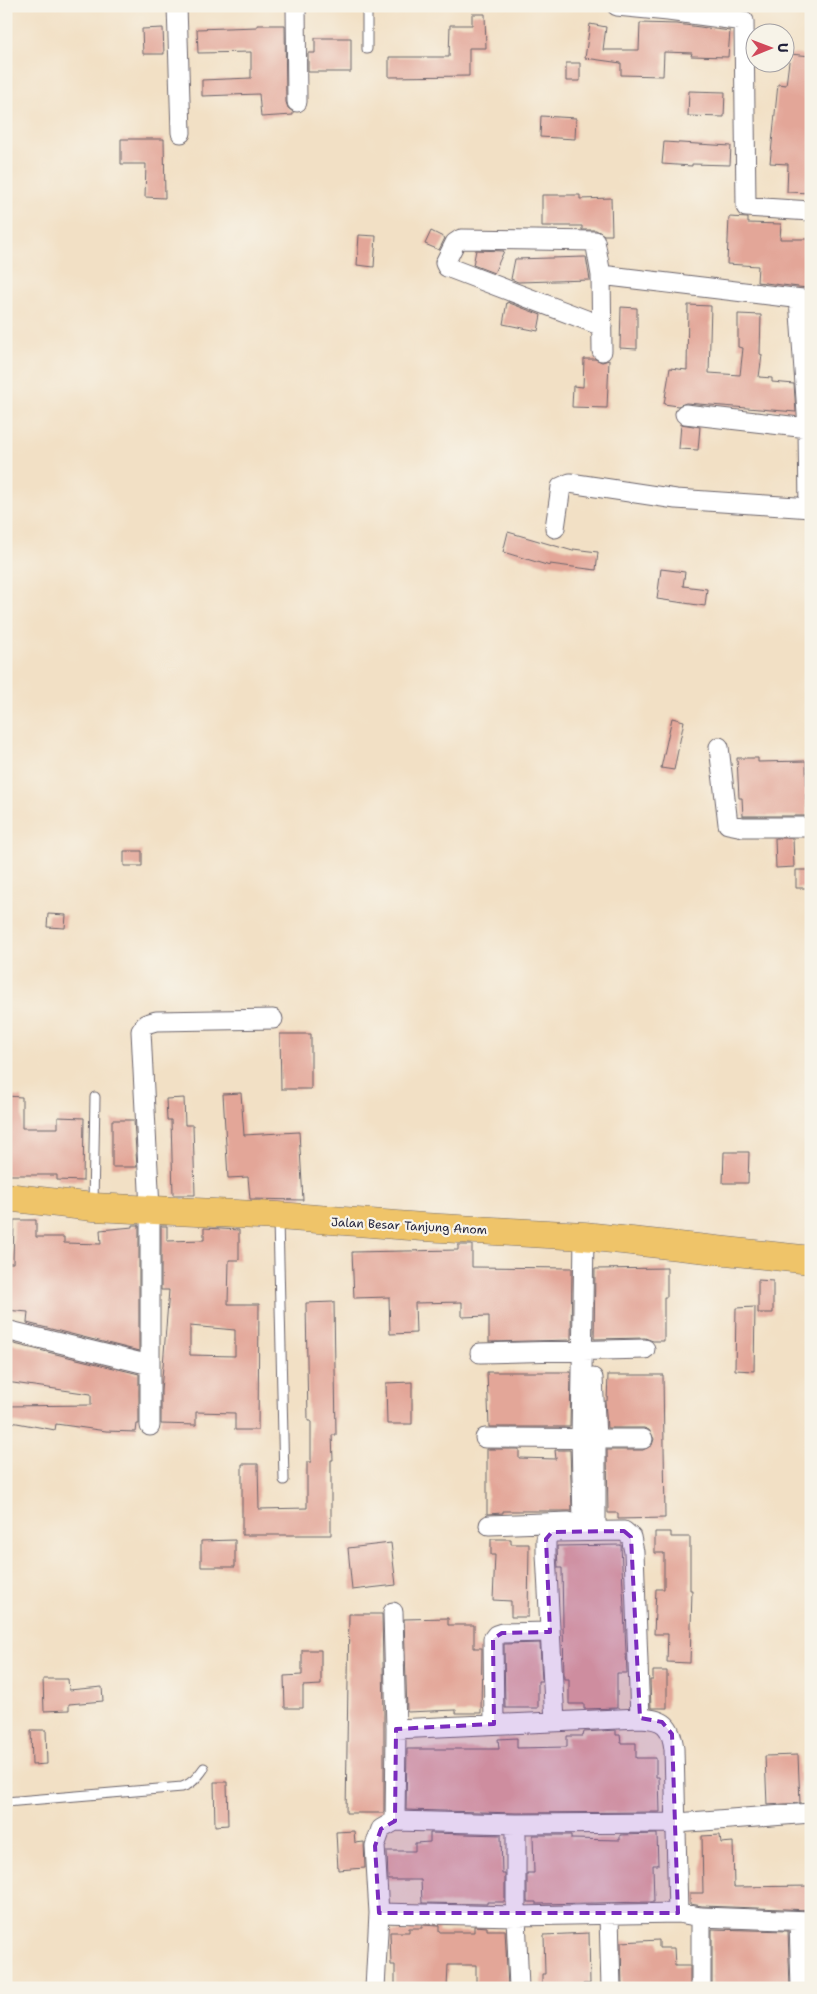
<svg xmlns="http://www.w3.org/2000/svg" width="817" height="1994" viewBox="0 0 817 1994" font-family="'Shantell Sans',sans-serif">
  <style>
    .building { fill: #e3a698; fill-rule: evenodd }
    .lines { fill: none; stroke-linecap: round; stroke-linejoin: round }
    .lane-casing { stroke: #6b646b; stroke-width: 11 }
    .street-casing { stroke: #6b646b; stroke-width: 21 }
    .primary-casing { stroke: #6b646b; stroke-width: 29 }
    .lane { stroke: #fff; stroke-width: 9 }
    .street { stroke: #fff; stroke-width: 19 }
    .primary { stroke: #efc469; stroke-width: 28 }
    .marked { fill: #7b2cbf; fill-opacity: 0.2; stroke: #7b2cbf; stroke-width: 4; stroke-dasharray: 10 6; stroke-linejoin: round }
    .labels { text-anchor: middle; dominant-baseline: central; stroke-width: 4.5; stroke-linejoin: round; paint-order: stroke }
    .street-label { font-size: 12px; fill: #22223b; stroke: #f7f3e8 }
  </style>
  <rect width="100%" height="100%" fill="#f7f3e8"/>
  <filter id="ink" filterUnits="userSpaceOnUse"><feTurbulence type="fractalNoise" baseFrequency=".02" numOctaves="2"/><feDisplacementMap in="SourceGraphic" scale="10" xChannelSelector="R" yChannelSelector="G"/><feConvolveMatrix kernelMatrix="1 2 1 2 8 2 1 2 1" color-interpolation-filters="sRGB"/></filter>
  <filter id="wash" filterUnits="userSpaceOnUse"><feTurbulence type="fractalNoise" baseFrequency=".0096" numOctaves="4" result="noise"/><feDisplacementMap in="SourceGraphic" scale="20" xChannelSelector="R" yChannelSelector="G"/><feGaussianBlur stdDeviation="1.12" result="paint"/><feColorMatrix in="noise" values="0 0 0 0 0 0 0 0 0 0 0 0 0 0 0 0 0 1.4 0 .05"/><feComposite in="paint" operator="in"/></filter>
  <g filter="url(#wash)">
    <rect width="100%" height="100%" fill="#f2e0c5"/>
    <g id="blocks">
      <path class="building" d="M472 14H485L486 48H469V76L389 77V57H449L450 25H472Z
        M640 23 677 24 730 31 728 57 691 56 692 53 664 52 663 76 621 75V63L585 58 590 24 606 27 603 50H639Z
        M257 25H285L286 102 288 108 293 112V115L261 117 259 94 202 96V80L251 78V52L198 53 197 29 257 27Z
        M163 28 164 54H143L142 29Z
        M315 38H351V72H308V53H315Z
        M790 54 811 56V193L787 192 788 164 770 163 778 84 786 85Z
        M566 63H580V81H566Z
        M689 91 725 92 724 117 688 116Z
        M541 116 576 118 575 139 540 137Z
        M121 139H164L165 198 145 197 146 164H121Z
        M664 142 731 146 730 165 692 164V166L662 164Z
        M542 195H580V199L611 198 612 235H604L596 230H582V226H542Z
        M729 217 748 218V223L781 224 780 239H811V287L807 288 757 282 758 266 727 264Z
        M431 231 445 238 439 250 425 244Z
        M359 235 376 236 374 267 357 265Z
        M476 250 504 251 494 273 473 265Z
        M586 257 590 280 518 282 511 279 515 259Z
        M507 302 541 315 538 331 503 324Z
        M688 305 711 306 709 373 740 375 743 348 738 347V314L761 315 760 354 762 355 759 377 772 378V382L794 384 796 412 686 403 678 406 664 404 670 368 687 370Z
        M621 307 637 308V349L620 348Z
        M584 359H595L602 362 609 360 607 408 572 407 573 386 583 387Z
        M681 424 700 427 698 450 679 449Z
        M508 532 573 551V549L598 552 596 570 550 564V566L503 552Z
        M661 569 685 572 683 586 707 589 705 606 657 599Z
        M672 718 684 721 674 770 661 768Z
        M737 758H758V762L806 761 807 816H743L742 798H739Z
        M775 838H793L794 867 776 868Z
        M124 851H142V866H124Z
        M796 870H811V888H796Z
        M48 914 66 915 65 928 47 927Z
        M280 1034H311V1089H281Z
        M241 1093 244 1135 299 1132 303 1200 250 1199 248 1177 228 1178 223 1094Z
        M6 1096 22 1097V1128H58V1117L84 1118 83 1181 57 1180V1175H6Z
        M184 1098 185 1125H193L195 1195H173L171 1120H167L166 1099Z
        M112 1120H134L137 1167H112Z
        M724 1152H749L748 1183H723Z
        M14 1220H36V1237H64V1243L101 1244 100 1230 133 1227V1225H139V1351L27 1323 28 1312 6 1310 8 1263H13Z
        M161 1226H167V1241L204 1240V1228L239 1230V1260H229L228 1304H259L258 1430H235V1413L196 1412V1425L161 1424V1391L169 1290H161ZM190 1326 235 1330V1356L190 1355Z
        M458 1245H472V1267L572 1268 571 1340 489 1342V1316L462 1317V1302L415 1303 416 1333 390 1334 389 1297 354 1298 352 1252 458 1250Z
        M667 1268V1297H664V1341H653L645 1338 594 1339 595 1269Z
        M758 1280 773 1281V1313H758Z
        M334 1302 336 1435H332L333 1460H331V1535H242V1464H258L259 1509 307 1508V1462H311V1421H308L306 1303Z
        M755 1307 754 1371 735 1370 736 1308Z
        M6 1342 139 1374V1424H137L136 1432 106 1431 56 1424 55 1430 6 1421V1406L91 1405V1394L6 1382Z
        M487 1372H571L570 1427H489Z
        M608 1375H663L665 1518 618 1519V1513H608L607 1450H643L652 1445 654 1439 649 1430 644 1428H607L605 1401H607Z
        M412 1382V1424H387L386 1383Z
        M487 1449H519V1458L556 1459 555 1450H570L572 1511H503V1513L487 1514Z
        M655 1532H671V1537H690V1590H692L690 1663 667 1662 668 1634H654L656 1589H664V1553H655Z
        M491 1539H511V1544H529L528 1617H511V1601L493 1600 495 1555H491Z
        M235 1540V1567H201V1541Z
        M391 1543 396 1585 352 1590 348 1548Z
        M621 1545 627 1673H617V1708L584 1709V1704H569V1679H564L562 1568H558L557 1546Z
        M349 1614H382L384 1713V1813H346Z
        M448 1618V1625H474V1648H482L481 1713H456V1710L407 1712 404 1619Z
        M540 1643 542 1681H538V1708H505L504 1644Z
        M302 1650H321V1685L303 1686V1708H285L284 1676 302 1675Z
        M653 1671H667V1708H651L650 1680H653Z
        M43 1679H68L69 1690 102 1687 103 1701 69 1704V1710L44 1711Z
        M31 1730H46L47 1764 32 1765Z
        M616 1730V1735H620L621 1743H636V1758H656V1777H659L660 1812 516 1813 406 1810 407 1749H499L498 1739 517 1738V1748L567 1747V1736H583L584 1732Z
        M798 1755 800 1803 767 1805 765 1756Z
        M214 1782H227L228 1825 215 1826Z
        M354 1831 355 1843 364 1842 365 1868 338 1870 336 1832Z
        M430 1833 501 1835 502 1874H505V1902H487V1904L422 1903 421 1880H388L387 1851H415V1843L430 1842Z
        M657 1834 658 1865H653L654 1902 536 1904V1902H527V1873H534L533 1835H571V1839L620 1840V1835Z
        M720 1835 721 1843 733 1842 734 1887 811 1886V1910L702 1906 690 1904V1893H703L702 1836Z
        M422 1925 439 1926V1932H474V1926L487 1927V1930H505L508 1988H476V1965H448L447 1988H395V1965H391L390 1932H409V1928H422Z
        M712 1929 788 1931 790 1988H712Z
        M589 1933 590 1984H583V1988H542V1974H545L544 1935Z
        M659 1940V1948H674L675 1966H690V1988H622L621 1942Z"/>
    </g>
  </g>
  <g filter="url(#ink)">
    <use href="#blocks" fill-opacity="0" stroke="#6b646b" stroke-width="1"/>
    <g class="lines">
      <g class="lane-casing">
        <path id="lane" d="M367 6V49
          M93 1204 95 1097
          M278 1219 284 1480
          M6 1802 182 1787C192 1784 198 1777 204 1768"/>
      </g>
      <g class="street-casing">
        <path id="street" d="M177 6 181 133
          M296 6 297 102
          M617 6 668 11 744 21 746 207 811 211
          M601 275 595 241 461 239 455 243 445 263 447 267 602 326
          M602 351 601 275 811 300
          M685 414 808 428 799 299
          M808 428 809 509
          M555 528 561 487 570 483 676 499 811 508
          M719 747 728 824 743 827H811
          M6 1330 150 1365
          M480 1353 645 1349
          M593 1378 596 1439V1522
          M150 1426V1209L141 1031 146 1024 156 1021 273 1019
          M485 1438 643 1439
          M583 1521 581 1439 584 1236
          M489 1525 569 1522
          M393 1612 396 1729
          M555 1722 546 1554V1539L552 1532 624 1531 631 1537 634 1552 640 1718
          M494 1724 493 1639 496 1635 502 1633 550 1632
          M395 1821 396 1729 640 1718C664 1719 671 1725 674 1749L678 1913
          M516 1824V1916L519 1988
          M379 1913 516 1916 678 1913 701 1917 811 1921
          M609 1916 611 1988
          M701 1917V1988
          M799 1921 801 1988
          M375 1988 379 1913 375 1846 381 1829 395 1821 516 1824 677 1823 811 1813"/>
      </g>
      <g class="primary-casing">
        <path id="primary" d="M6 1197 93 1207 278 1216 423 1227 584 1236 811 1260"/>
      </g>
      <use href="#lane" class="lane"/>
      <use href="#street" class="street"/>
      <use href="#primary" class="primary"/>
    </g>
  </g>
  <path class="marked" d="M624 1531 631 1537 640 1718 662 1722 672 1734 678 1913H379L375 1846 381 1829 395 1821 396 1729 494 1724 493 1639 502 1633 550 1632 546 1539 552 1532Z"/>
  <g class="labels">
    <g class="street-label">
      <text transform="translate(409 1226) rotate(3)">Jalan Besar Tanjung Anom</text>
    </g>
  </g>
  <rect width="817" height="1994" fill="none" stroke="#f7f3e8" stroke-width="25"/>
  <g transform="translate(770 48) rotate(89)"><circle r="24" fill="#f7f3e8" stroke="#a29fa3"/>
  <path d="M0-4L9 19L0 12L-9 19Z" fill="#d1495b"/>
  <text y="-8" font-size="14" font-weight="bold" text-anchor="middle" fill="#22223b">U</text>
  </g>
</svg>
